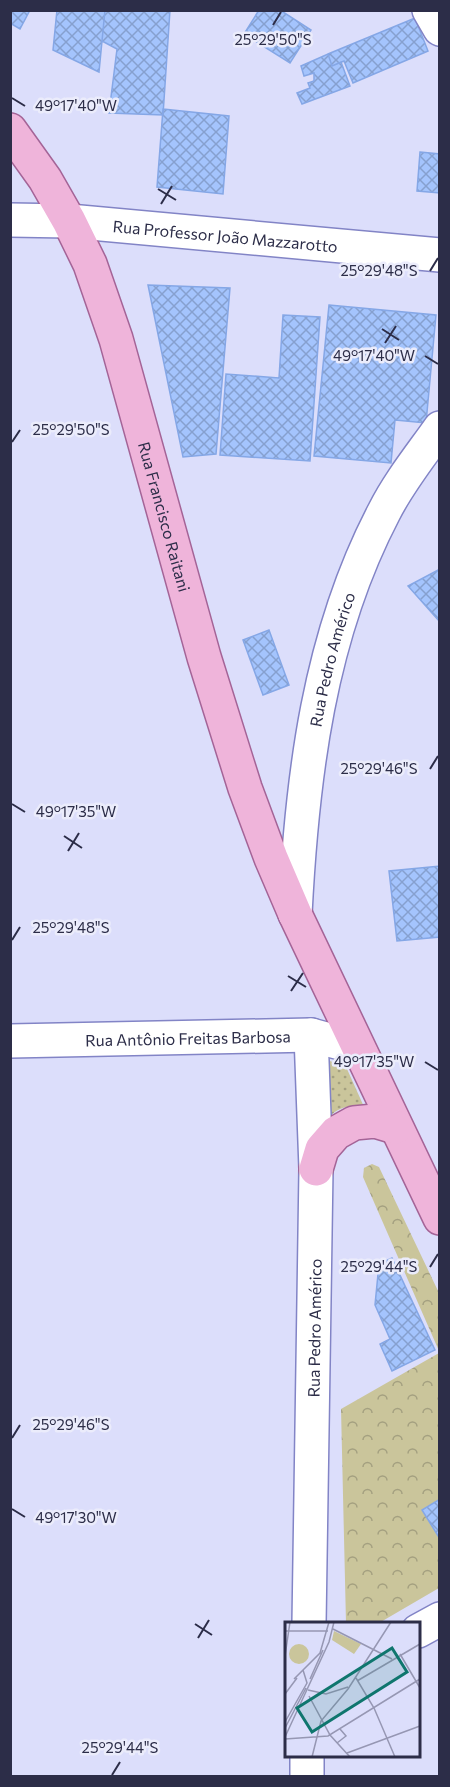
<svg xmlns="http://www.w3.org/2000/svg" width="450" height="1787" viewBox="0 0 450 1787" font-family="Commissioner,sans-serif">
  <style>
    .grass { fill: url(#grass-dots) }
    .forest { fill: url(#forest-crowns) }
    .building { fill: url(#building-cross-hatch); stroke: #85a7e6; stroke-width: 1.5 }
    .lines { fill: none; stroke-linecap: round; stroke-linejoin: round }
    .minor-casing { stroke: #8284c6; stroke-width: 36 }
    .major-casing { stroke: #a46497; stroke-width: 36 }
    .minor { stroke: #fff; stroke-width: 33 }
    .major { stroke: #efb4da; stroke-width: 33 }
    .ticks { fill: none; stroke: #2c2d48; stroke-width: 2 }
    .labels { text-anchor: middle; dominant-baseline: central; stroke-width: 5; stroke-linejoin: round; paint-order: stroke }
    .street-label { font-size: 16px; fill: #2c2d48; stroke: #ebecfb }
    .inset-road { fill: none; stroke: #9697b3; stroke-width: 1.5 }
    .view { fill: #0f766e; fill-opacity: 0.15; stroke: #0f766e; stroke-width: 3 }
    .inset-edge { fill: none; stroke: #2c2d48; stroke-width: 3 }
    .ticks-label { font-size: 15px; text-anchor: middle; fill: #2c2d48; stroke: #ebecfb; stroke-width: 5; stroke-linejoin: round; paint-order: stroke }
  </style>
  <defs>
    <pattern id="grass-dots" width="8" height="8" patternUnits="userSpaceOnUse" patternTransform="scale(1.5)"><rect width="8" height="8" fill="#cac59b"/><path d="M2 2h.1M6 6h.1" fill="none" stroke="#a4a080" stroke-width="1.8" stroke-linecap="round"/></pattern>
    <pattern id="forest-crowns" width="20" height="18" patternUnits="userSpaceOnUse" patternTransform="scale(1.5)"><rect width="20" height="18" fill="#cac59b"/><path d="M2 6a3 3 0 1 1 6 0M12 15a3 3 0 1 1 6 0" fill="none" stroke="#a4a080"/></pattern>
    <pattern id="building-cross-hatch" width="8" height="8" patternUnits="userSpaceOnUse" patternTransform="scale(1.5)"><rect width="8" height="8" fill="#a4c4fd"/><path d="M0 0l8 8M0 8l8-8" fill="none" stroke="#86a0cf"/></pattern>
  </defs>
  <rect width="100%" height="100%" fill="#dcdefb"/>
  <path class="grass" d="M328 1060 347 1069 365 1109C348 1104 337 1107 325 1121Z"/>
  <path class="forest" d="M372 1164 379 1167 439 1293V1351L363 1177 364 1168Z
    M439 1353V1588L379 1623H346L341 1409Z"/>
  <path class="building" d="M10 10H30L20 29 10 23Z
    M57 10H105L99 72 53 50Z
    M105 10H170L163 115 109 113 117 49 102 41Z
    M259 10H280L311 30 290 63 244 34Z
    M415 18 428 51 353 83 344 61 332 66 328 54Z
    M328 54 332 66 341 62 350 86 302 104 297 93 310 88 308 83 314 81V73L304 76 301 66Z
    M163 109 229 116 223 194 157 187Z
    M420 152 440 154V193L417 191Z
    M148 285 230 288 216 454 183 457Z
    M329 305 436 315 426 423 395 420 391 463 314 456Z
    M283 315 320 317 310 461 220 455 226 374 279 378Z
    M440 569V622L408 586Z
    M269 630 289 685 263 695 243 640Z
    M440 866V937L397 941 389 871Z
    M392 1258 435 1350 392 1371 380 1344 390 1339 375 1305 379 1264Z
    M440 1499V1539L422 1510Z"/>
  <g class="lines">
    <g class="minor-casing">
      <g id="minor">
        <path d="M429 10 440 29"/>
        <path id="s1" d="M10 220 69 221 440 255"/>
        <path id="s2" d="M295 914C302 776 319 636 384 512 399 482 421 455 440 428"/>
        <path id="s3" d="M10 1041 311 1035 344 1044 361 1054"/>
        <path id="s4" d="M309 1624 316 1169 311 1035"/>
        <path d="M418 1631 440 1619"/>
        <path d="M307 1776V1756"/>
      </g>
    </g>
    <g class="major-casing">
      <g id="major">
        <path id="s5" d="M10 130 45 179 69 221 90 264 116 339 204 657 245 788 271 858 295 914 440 1218"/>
        <path d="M316 1169 322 1149 336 1133 354 1123 375 1121 395 1127"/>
      </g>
    </g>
    <use href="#minor" class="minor"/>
    <use href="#major" class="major"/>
  </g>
  <path class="ticks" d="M273 25 281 12M12 98 25 106M158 189 176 200M161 204 172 186M430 271 438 258M382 329 399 340M385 343 396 326M425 356 438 364M12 442 20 430M430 769 438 756M12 804 25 812M64 836 82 848M68 851 79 833M12 940 20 927M288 976 306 987M291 991 303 973M425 1062 438 1070M430 1267 438 1254M12 1438 20 1425M12 1509 25 1517M195 1624 212 1635M198 1638 209 1620M112 1775 120 1762"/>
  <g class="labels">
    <g class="street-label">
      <text stroke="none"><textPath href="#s1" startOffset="216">Rua Professor João Mazzarotto</textPath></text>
      <text stroke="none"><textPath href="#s5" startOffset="420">Rua Francisco Raitani</textPath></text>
      <text stroke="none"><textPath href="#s2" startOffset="258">Rua Pedro Américo</textPath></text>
      <text stroke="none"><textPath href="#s3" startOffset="178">Rua Antônio Freitas Barbosa</textPath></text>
      <text stroke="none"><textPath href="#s4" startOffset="296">Rua Pedro Américo</textPath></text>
    </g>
  </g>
  <g transform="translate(285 1622)">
    <rect width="135" height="135" fill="#dcdefb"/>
    <path d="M49 9 76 22 69 32 47 18ZM4 32a10 10 0 1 1 20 0a10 10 0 1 1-20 0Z" fill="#cac59b"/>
    <path class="inset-road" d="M48 7 107 37M0 9H43M115 32 135 66M0 34 5 0M71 56 89 86 110 135M9 57 35 31 44 0M25 57 38 28M72 59 135 22M23 68 41 72 63 65M0 72 12 56M24 74 45 113 65 135M0 100 22 61 18 48M0 106 21 66M0 115 44 20 49 0M0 117 43 114 135 57M52 121 61 114 55 107M62 131 135 104M27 135 36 99 63 67 106 0"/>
    <path class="view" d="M107 26 122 50 27 110 12 86Z"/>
    <rect width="135" height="135" class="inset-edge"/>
  </g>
  <g class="ticks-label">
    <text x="273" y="45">25°29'50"S</text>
    <text x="76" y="111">49°17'40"W</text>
    <text x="379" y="276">25°29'48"S</text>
    <text x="374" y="361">49°17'40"W</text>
    <text x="71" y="435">25°29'50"S</text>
    <text x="379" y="774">25°29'46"S</text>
    <text x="76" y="817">49°17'35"W</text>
    <text x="71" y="933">25°29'48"S</text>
    <text x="374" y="1067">49°17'35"W</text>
    <text x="379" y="1272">25°29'44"S</text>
    <text x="71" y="1430">25°29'46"S</text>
    <text x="76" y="1523">49°17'30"W</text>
    <text x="120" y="1753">25°29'44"S</text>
  </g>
  <rect width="450" height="1787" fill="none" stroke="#2c2d48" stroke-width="24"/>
</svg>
